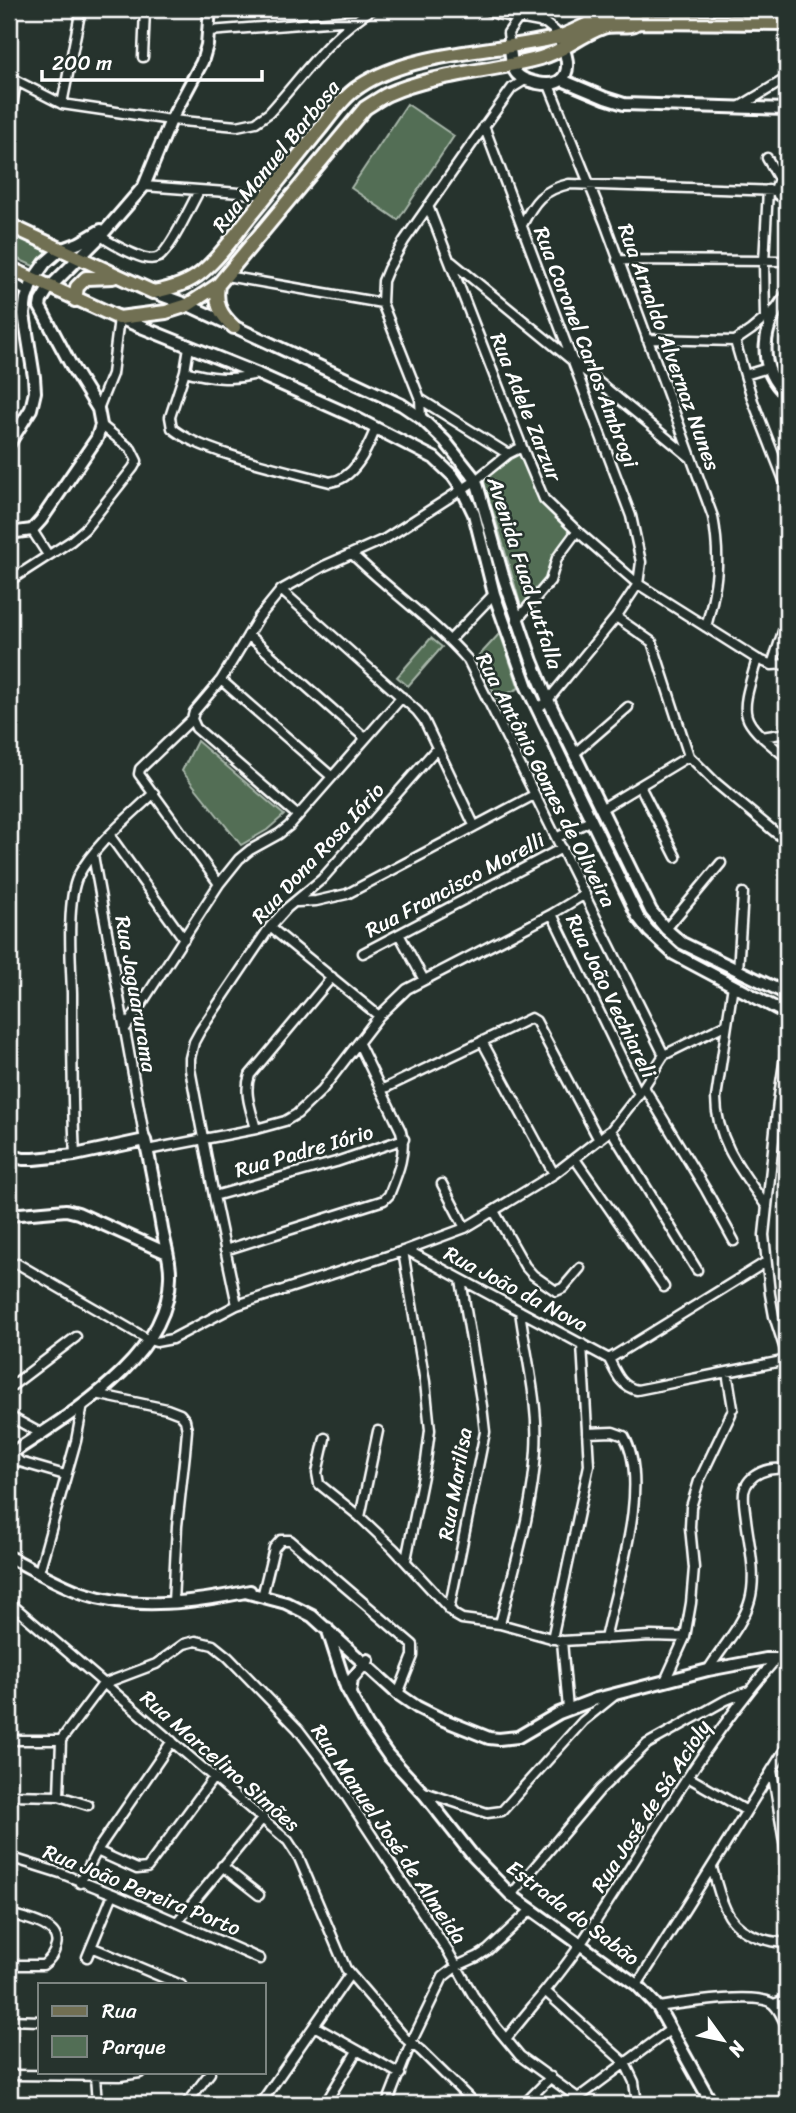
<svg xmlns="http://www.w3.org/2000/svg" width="796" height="2113" viewBox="0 0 796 2113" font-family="Sriracha,sans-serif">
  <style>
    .green { fill: #526e55; stroke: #a8b6aa; stroke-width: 2 }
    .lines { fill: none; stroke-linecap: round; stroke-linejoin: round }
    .street-casing { stroke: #fff; stroke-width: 13 }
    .secondary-casing { stroke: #fff; stroke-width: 16 }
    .primary-casing { stroke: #fff; stroke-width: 18 }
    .street { stroke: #26332d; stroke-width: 8 }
    .secondary { stroke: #26332d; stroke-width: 10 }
    .primary { stroke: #716f52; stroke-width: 12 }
    .labels { text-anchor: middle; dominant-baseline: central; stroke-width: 5; stroke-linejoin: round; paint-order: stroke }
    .street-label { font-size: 21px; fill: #fff; stroke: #26332d }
  </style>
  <rect width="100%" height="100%" fill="#26332d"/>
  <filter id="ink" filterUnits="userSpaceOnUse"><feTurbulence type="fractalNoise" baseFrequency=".0143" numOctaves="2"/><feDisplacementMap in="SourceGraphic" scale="14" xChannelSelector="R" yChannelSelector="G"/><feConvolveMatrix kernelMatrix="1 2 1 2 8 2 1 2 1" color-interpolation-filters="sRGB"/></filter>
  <g filter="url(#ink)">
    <path class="green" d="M407 104 454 136 398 220 351 188Z
      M9 231 51 251 38 268 9 255Z
      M521 451 542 498 572 532 551 565 547 580 522 610 496 520 481 479 509 456Z
      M500 633 519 688 497 699 477 658Z
      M431 638 442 647 408 686 397 677Z
      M197 741 284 815 283 816 267 830 241 845 182 771Z"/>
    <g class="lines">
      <g class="street-casing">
        <path id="street" d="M484 9 497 14 545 23 555 31 559 37
          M541 23 550 9
          M209 31 353 20
          M510 48 508 33 518 19
          M143 57 145 9
          M9 77 62 104 171 120 237 126 256 122 269 113C302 77 330 34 373 9
          M549 85 605 223 713 517C721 560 717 586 706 627
          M62 104 81 9
          M739 107 787 78
          M9 125 16 81
          M484 126 631 516 641 562 638 584 616 617 548 700 537 709
          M767 158 779 179
          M787 175 779 179 776 187 778 195 787 200
          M144 186 267 195
          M428 206 522 447 544 499 577 531 638 584 757 659 772 665 787 664
          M522 225C534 202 542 190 569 184L776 191
          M99 234C107 242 117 246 127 251 136 255 149 262 159 257 171 249 191 205 199 191
          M617 260 787 261
          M452 262 691 458
          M226 276 382 303
          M9 281 28 292
          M765 318 764 262 768 190
          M647 339 735 341 751 330 776 309
          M735 341 745 375 768 368
          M189 347 185 371 170 417 172 428C198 452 293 472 330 482 355 479 367 449 376 428
          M185 371C210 378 232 381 257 374
          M745 375 753 401 787 488
          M420 399 508 454
          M98 409 112 374 119 318
          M421 418 420 399 382 303 383 281 388 269 404 241 474 141 512 88 525 80
          M32 530 48 555
          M352 554C390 591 434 621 468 660L664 1055
          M9 581 71 541 85 529 133 468 137 461 131 449 101 425
          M281 590 417 711 424 720 474 825
          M616 617 652 642 689 756 716 783 776 833 787 840
          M517 620 550 581 557 558 577 531
          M248 635 365 738
          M450 640 494 594
          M757 659C739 721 738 717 787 758
          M772 665 787 619
          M221 680 331 776
          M192 719 196 728 297 815
          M762 737 787 733
          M575 753 628 707
          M640 786 676 857
          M601 809 689 756
          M110 836 184 939
          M558 837 592 820
          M93 855 145 1140
          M219 884 139 774 140 769 192 719 194 712 221 680 259 617 281 590 324 566 385 539 472 483 508 454 522 447
          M297 902 316 901 347 894 534 795
          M552 914 639 1094
          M270 927 379 1016
          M666 929 721 863
          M399 934 424 980
          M363 953 562 848
          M738 971 743 893
          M733 985 716 1098C716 1141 743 1173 767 1207
          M125 1029 219 884 239 859 250 850 279 834 289 826 402 697
          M482 1041 554 1174
          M787 1044 778 1102 764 1235 770 1294 774 1316 787 1356
          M644 1087 706 1190 734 1241
          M381 1090 531 1018 536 1021 599 1140
          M256 1129C252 1112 243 1093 250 1075L332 977
          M611 1130 697 1270
          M147 1150 256 1129 285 1121 297 1114 322 1090 379 1016 407 989 552 914 585 894
          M75 1155C72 1101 72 1047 72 993 71 965 66 900 78 876 95 844 128 818 154 793
          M575 1159 664 1287
          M442 1184 465 1228
          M214 1196 336 1162 404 1139
          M494 1211 525 1266 533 1275 556 1291 563 1288 580 1268
          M225 1250 378 1202 384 1200 389 1195C397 1175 407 1152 401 1131L359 1044
          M407 1250 609 1359
          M403 1251 425 1382 430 1430 426 1461 406 1560
          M18 1264 149 1340 156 1342 172 1339 237 1305 403 1251 465 1228 554 1174 611 1130 639 1094 664 1055 727 1024
          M237 1305 214 1196 190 1069V1058L194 1042 200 1031 270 927 287 908 322 879 437 748
          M609 1359C616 1373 621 1387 637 1390L787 1360
          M609 1359 766 1262
          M727 1372 733 1408
          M9 1388 76 1337
          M96 1394 167 1409 180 1414 185 1420 187 1430 185 1453 177 1526 173 1602
          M9 1416 42 1434
          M587 1433 613 1432 624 1436C652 1485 616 1586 605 1639
          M325 1438 317 1473 319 1484 360 1517 394 1549 455 1615 462 1619 500 1624 562 1641 651 1636 685 1637
          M11 1454 20 1462 65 1475
          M360 1517 378 1431
          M39 1572 76 1441 83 1404
          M262 1597 274 1548 281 1540H290L413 1645V1656L398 1694
          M9 1602 288 1841 299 1858 346 1969 406 2039 420 2050 475 2104
          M449 1610 485 1432 482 1406 461 1280
          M500 1624C514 1568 533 1509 536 1450 539 1404 526 1357 520 1311
          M552 1639 589 1465 582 1344
          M562 1641 568 1709
          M708 1670C721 1649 744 1623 750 1600 757 1574 749 1545 746 1519 745 1510 743 1501 744 1492 748 1473 770 1466 787 1470
          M665 1681 685 1637 691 1603 694 1568 690 1527 691 1507 699 1481 731 1414
          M9 1740H61
          M772 1770 787 1860
          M688 1777 745 1810
          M421 1791 487 1813 502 1811 583 1721 614 1696
          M9 1795 59 1796 88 1805
          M59 1796 61 1740 103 1684 156 1664 184 1644 196 1641 213 1645 228 1657 298 1729 327 1767 449 1953 473 1995 496 2027 520 2056 578 2098 582 2104
          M97 1851 137 1869 147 1868 214 1777
          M9 1857 60 1873 113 1894 260 1959
          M222 1866 259 1895
          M712 1868C722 1900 724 1927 760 1938 770 1941 777 1943 787 1942
          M80 1883 98 1849 172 1741
          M511 1895 600 1790 647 1744 726 1700 746 1692
          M9 1914C24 1918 62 1925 56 1946 54 1954 50 1960 43 1965H9
          M177 1922 263 1818
          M91 1947 181 1985
          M87 1957 113 1894
          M637 1985C688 1906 737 1826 787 1746
          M545 1991 625 2063 634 2082 637 2104
          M774 2004 787 1999
          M658 2007C679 2004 758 1991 773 2004 779 2009 784 2021 787 2028
          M9 2020 40 2021
          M314 2026 400 2074
          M506 2039C531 2007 559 1977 582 1942 646 1847 700 1746 776 1659
          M9 2075 120 2076 140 2073
          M95 2076 97 2104
          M578 2098 671 2029
          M186 2104 210 2073
          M260 2104 350 1974
          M325 2104 357 2051
          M387 2104 411 2043 443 1977 457 1966 477 1957 488 1950 532 1909
          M524 2104 551 2077"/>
      </g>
      <g class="secondary-casing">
        <path id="secondary" d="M510 48C511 56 511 67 517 74 522 80 530 81 537 83 568 89 573 68 561 43
          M562 80 605 98 624 104 787 109
          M153 292 188 305 402 405 421 418 445 441 476 480 504 579 532 661 548 700 651 911 666 929 682 943 787 994
          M787 296C762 325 755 367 787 395
          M40 307 41 301 49 288 100 237 144 186 171 120 202 62 207 45 210 9
          M119 318 258 374 350 415 434 458 453 476 462 489 474 514 494 594 527 687 638 917 649 931 674 954 787 1014
          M9 444 31 409 35 392 34 377 24 314 26 299 33 280 45 263 60 250 79 243 101 230
          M9 533 32 530 41 520 97 438 101 425 98 409 72 367 40 307
          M9 1151 14 1156 23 1159H34L75 1155 145 1140C152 1170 157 1200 162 1229 165 1245 171 1261 170 1277 169 1359 68 1415 9 1455
          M9 1215 66 1210 78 1213 167 1253
          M9 1557C33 1569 57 1584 83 1593 134 1611 198 1602 250 1591
          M245 1592 286 1603 312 1616 398 1694 417 1707 439 1718 489 1738 499 1739 518 1737 559 1713 596 1699 708 1670 766 1659H787
          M327 1628 346 1687 367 1725 388 1755 424 1794 473 1856 511 1895 637 1985 658 2007 712 2104
          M350 1693 352 1679 368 1660"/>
      </g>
      <g class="primary-casing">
        <path id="primary" d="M9 225 153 292C170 289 188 284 202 272 220 257 235 235 250 216 274 187 296 158 320 129 332 114 344 96 360 86 411 52 495 52 555 38 583 31 610 3 639 22
          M9 268 119 318 166 312 188 305 218 285 365 108C373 103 380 98 388 94 436 73 490 72 540 58 563 52 580 35 603 27 615 23 628 29 639 22L787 23
          M218 285C215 304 220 314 234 327
          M75 300 77 287 86 278 113 277"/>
      </g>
      <use href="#street" class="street"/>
      <use href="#secondary" class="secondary"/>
      <use href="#primary" class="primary"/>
    </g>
  </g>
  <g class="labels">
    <g class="street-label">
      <text transform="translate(276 156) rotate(-51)">Rua Manuel Barbosa</text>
      <text transform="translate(586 347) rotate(69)">Rua Coronel Carlos Ambrogi</text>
      <text transform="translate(669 347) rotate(70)">Rua Arnaldo Alvernaz Nunes</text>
      <text transform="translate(526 407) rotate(68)">Rua Adele Zarzur</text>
      <text transform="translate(525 573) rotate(72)">Avenida Fuad Lutfalla</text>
      <text transform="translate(546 780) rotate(63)">Rua Antônio Gomes de Oliveira</text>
      <text transform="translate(318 853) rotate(-47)">Rua Dona Rosa Iório</text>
      <text transform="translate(455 885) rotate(-28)">Rua Francisco Morelli</text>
      <text transform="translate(136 994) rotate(80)">Rua Jaguarurama</text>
      <text transform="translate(611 996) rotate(64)">Rua João Vechiareli</text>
      <text transform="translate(304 1151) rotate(-16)">Rua Padre Iório</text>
      <text transform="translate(516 1289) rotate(28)">Rua João da Nova</text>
      <text transform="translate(455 1484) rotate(-80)">Rua Marilisa</text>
      <text transform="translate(220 1761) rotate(41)">Rua Marcelino Simões</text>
      <text transform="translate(651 1806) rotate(-57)">Rua José de Sá Acioly</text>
      <text transform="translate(389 1834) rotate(56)">Rua Manuel José de Almeida</text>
      <text transform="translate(142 1890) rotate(22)">Rua João Pereira Porto</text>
      <text transform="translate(573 1913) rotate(37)">Estrada do Sabão</text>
    </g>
  </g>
  <rect width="796" height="2113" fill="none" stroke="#26332d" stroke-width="35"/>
  <rect x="18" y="18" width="761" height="2078" fill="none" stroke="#fff" stroke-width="2.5" filter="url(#ink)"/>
  <rect x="38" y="1983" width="228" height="91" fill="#26332d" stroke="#7d8581" stroke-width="2"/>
  <rect x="52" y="2006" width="35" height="10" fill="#716f52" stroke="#7d8581" stroke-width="2"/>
  <text x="102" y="2018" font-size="21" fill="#ffffff">Rua</text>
  <rect x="52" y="2036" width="35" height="21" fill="#526e55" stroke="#7d8581" stroke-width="2"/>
  <text x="102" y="2054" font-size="21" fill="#ffffff">Parque</text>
  <g transform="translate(723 2040) rotate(123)" stroke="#26332d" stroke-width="5" paint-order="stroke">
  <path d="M0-5L12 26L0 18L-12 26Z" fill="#ffffff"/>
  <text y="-10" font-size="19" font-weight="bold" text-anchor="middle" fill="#ffffff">N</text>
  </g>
  <path d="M42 70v10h220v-10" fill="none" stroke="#ffffff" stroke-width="3.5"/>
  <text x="52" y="70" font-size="21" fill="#ffffff" stroke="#26332d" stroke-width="5" paint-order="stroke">200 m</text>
</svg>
